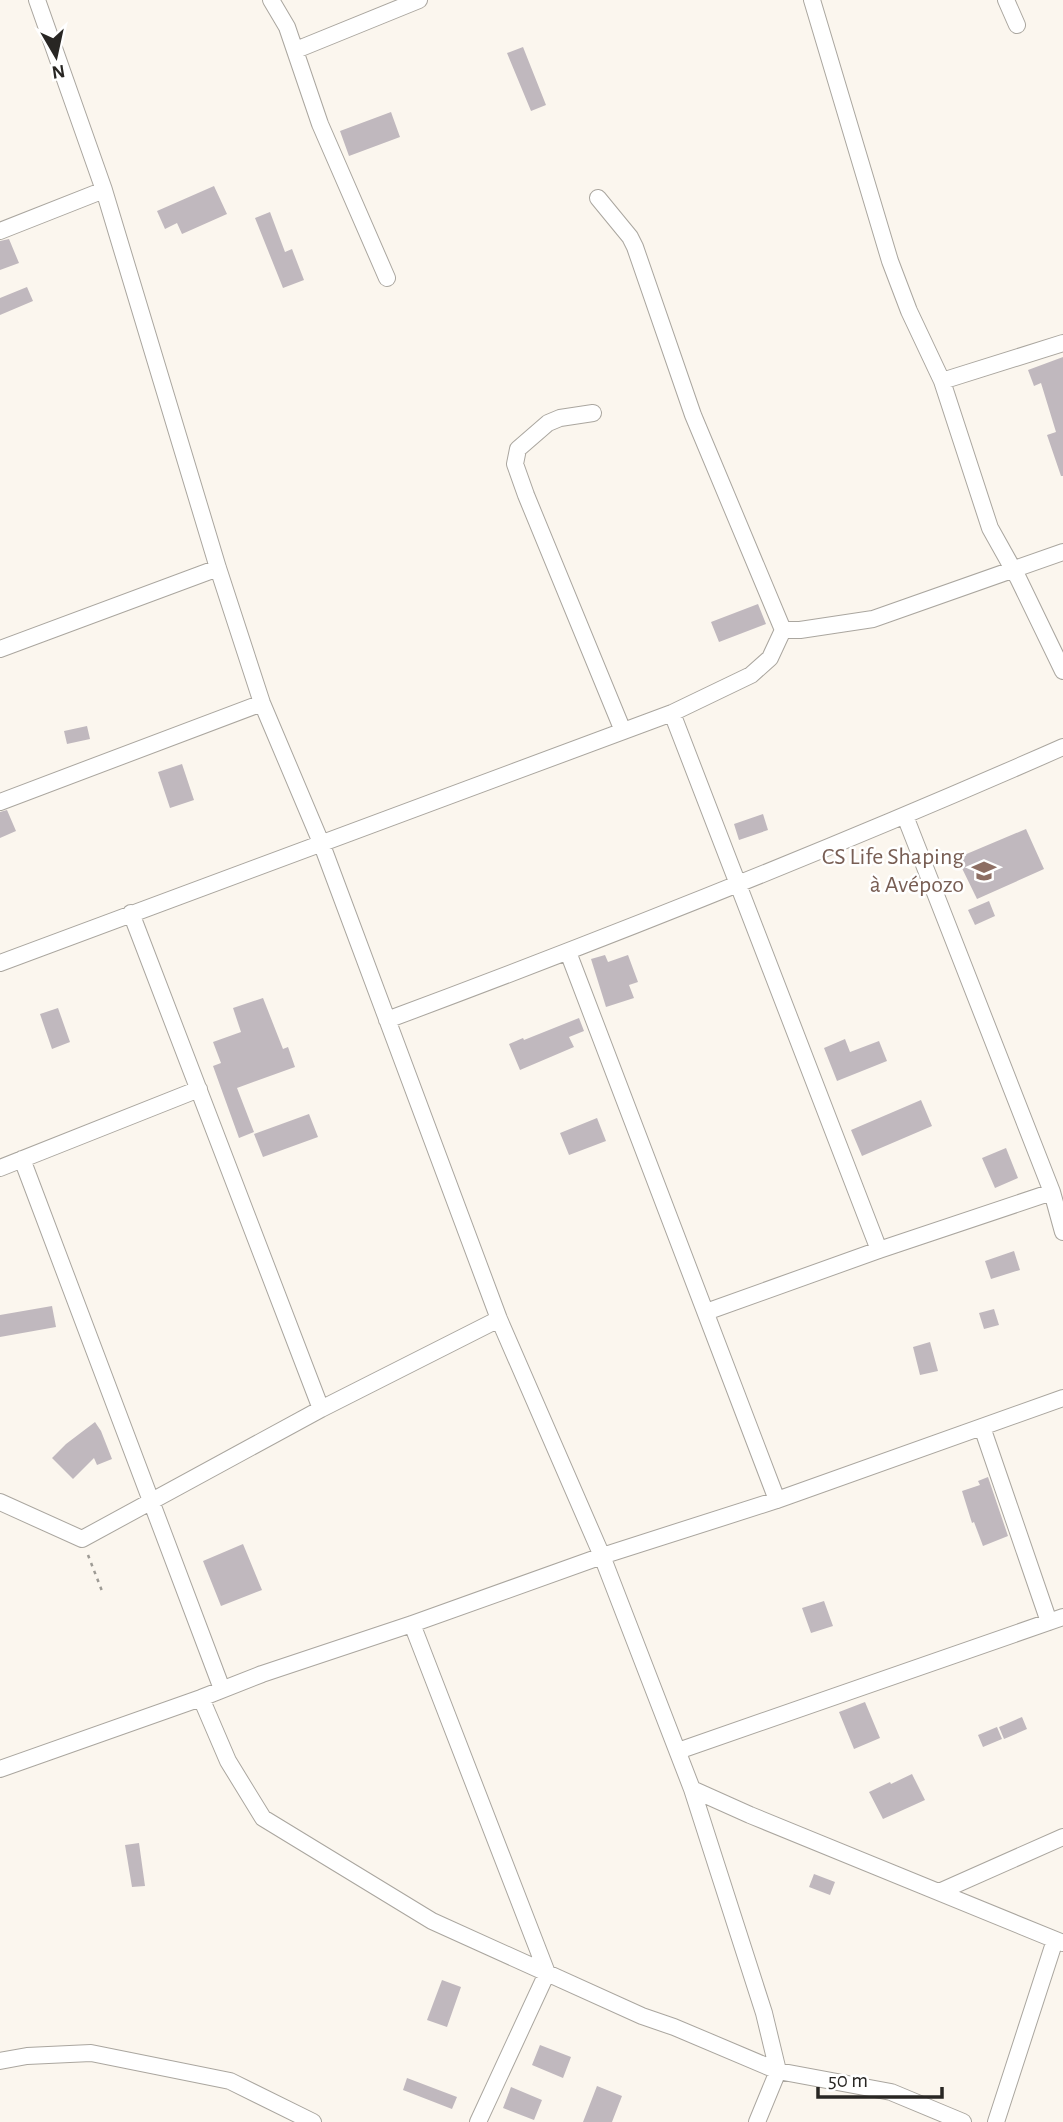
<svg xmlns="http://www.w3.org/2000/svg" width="1063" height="2122" viewBox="0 0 1063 2122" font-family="'Alegreya Sans',sans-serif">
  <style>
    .building { fill: #c0b8be }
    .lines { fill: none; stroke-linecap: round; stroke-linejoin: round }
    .minor-casing { stroke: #aaa69f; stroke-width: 18 }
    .path { stroke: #9e9b95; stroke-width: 2.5; stroke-dasharray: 3.5 5; stroke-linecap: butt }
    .minor { stroke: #fff; stroke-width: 16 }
    .labels { text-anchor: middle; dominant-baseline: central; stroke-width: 5; stroke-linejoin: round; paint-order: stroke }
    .education-label { font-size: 24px; fill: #785e54; stroke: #fff; text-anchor: end }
  </style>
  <rect width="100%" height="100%" fill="#fbf6ee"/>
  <path class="building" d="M523 47 546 105 531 111 507 53Z
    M391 112 400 137 349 156 340 131Z
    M214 186 227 214 182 234 177 223 165 229 157 211Z
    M270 212 285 252 292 249 304 280 283 288 255 218Z
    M9 239 19 263 0 270V241Z
    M27 287 33 301 0 315V298Z
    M1063 357V476H1061L1047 435 1056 432 1041 383 1034 386 1028 370Z
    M758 604 766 624 719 642 711 622Z
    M87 726 90 739 67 744 64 731Z
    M182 764 194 800 170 808 158 772Z
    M7 810 16 831 0 838V812Z
    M763 814 768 830 739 840 734 824Z
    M1026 829 1044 869 977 899 957 858Z
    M989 901 995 916 975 925 968 910Z
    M605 955 608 962 628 955 638 982 629 985 634 998 606 1007 591 959Z
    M263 998 283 1049 288 1047 295 1067 237 1088 254 1132 239 1138 213 1066 221 1063 213 1042 241 1032 233 1008Z
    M58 1008 70 1042 52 1049 40 1014Z
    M579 1018 584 1031 569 1037 574 1047 520 1070 509 1044 523 1038 524 1040Z
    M845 1039 850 1052 879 1041 887 1061 837 1081 824 1048Z
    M921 1100 932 1126 862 1156 851 1130Z
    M309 1114 318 1137 263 1157 254 1134Z
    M597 1118 606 1141 569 1155 560 1133Z
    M1006 1148 1018 1178 995 1188 982 1158Z
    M1014 1251 1020 1270 991 1279 985 1261Z
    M52 1306 56 1327 0 1337V1315Z
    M994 1309 999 1325 984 1329 979 1313Z
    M930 1342 938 1371 920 1375 913 1347Z
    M95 1422 101 1431 112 1459 97 1465 94 1458 73 1479 52 1458 66 1444Z
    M988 1477 1008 1536 983 1546 974 1522 972 1523 962 1491 980 1485 978 1481Z
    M243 1544 262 1590 221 1606 203 1561Z
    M824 1601 833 1626 811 1633 802 1608Z
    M865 1702 880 1738 854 1749 839 1712Z
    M1022 1717 1027 1729 1004 1739 999 1727Z
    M997 1727 1002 1739 983 1747 978 1735Z
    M912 1774 925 1800 883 1819 869 1792 890 1782 891 1784Z
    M139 1843 145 1886 132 1887 125 1845Z
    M814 1874 835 1882 830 1895 809 1887Z
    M442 1980 461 1987 447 2027 427 2020Z
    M540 2045 571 2057 563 2078 532 2065Z
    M407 2078 457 2097 452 2109 403 2090Z
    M597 2086 622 2096 612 2122H583Z
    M511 2087 542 2100 534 2120 503 2108Z"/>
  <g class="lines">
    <g class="minor-casing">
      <path id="minor" d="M37 0 104 190 218 568 262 703 322 845 499 1319 602 1556 692 1789 764 2013 778 2071 757 2122
        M271 0 287 27 320 124 387 278
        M812 0 890 261 909 311 942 381 990 528 1018 578 1063 671
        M1006 0 1017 25
        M296 50 419 0
        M0 231 104 190
        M942 381 1063 343
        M593 413 560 418 548 423 518 449 515 464 526 495 623 731
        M783 630H800L873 619 1063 552
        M0 649 218 568
        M672 713 879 1250
        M0 802 262 703
        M905 816 1052 1192 1063 1232
        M131 913 321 1409
        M568 952 777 1500
        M0 963 672 713 751 675 770 658 783 630 693 415 635 247 630 237 598 198
        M387 1020C615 935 841 845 1063 747
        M22 1159 222 1689
        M0 1168 199 1089
        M706 1312 879 1250 1052 1192
        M982 1427 1049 1622
        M0 1502 82 1539 321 1409 499 1319
        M412 1624 547 1973 478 2122
        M201 1698 228 1761 263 1818 432 1921 642 2016 674 2027 778 2071 891 2092 963 2122
        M678 1751 1063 1617
        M0 1769 201 1698 262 1674 412 1624 602 1556 777 1500 1063 1398
        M692 1789 750 1815 1063 1943
        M939 1892 1063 1837
        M0 2061 27 2056 91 2053 230 2081 313 2122
        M996 2122 1055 1940"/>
    </g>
    <path class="path" d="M88 1555 102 1591"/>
    <use href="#minor" class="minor"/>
  </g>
  <defs>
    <g id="school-bare" transform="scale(1.89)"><path d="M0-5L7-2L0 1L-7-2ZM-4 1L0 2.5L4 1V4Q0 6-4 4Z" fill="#8d6e63" stroke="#fff" stroke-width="2.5" paint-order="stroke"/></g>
  </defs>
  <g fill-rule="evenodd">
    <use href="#school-bare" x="984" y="871"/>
  </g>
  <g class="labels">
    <g class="education-label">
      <text x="964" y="857">CS Life Shaping<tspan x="964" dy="28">à Avépozo</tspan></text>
    </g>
  </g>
  <g transform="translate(56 56) rotate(171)" stroke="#ffffff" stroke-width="5" paint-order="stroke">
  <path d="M0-5L12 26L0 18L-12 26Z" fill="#282623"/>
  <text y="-10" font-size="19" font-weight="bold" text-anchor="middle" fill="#282623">N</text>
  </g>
  <path d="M818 2087v10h124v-10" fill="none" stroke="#282623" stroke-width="3.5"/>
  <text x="828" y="2087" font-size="21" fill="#282623" stroke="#ffffff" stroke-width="5" paint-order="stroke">50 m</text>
</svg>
